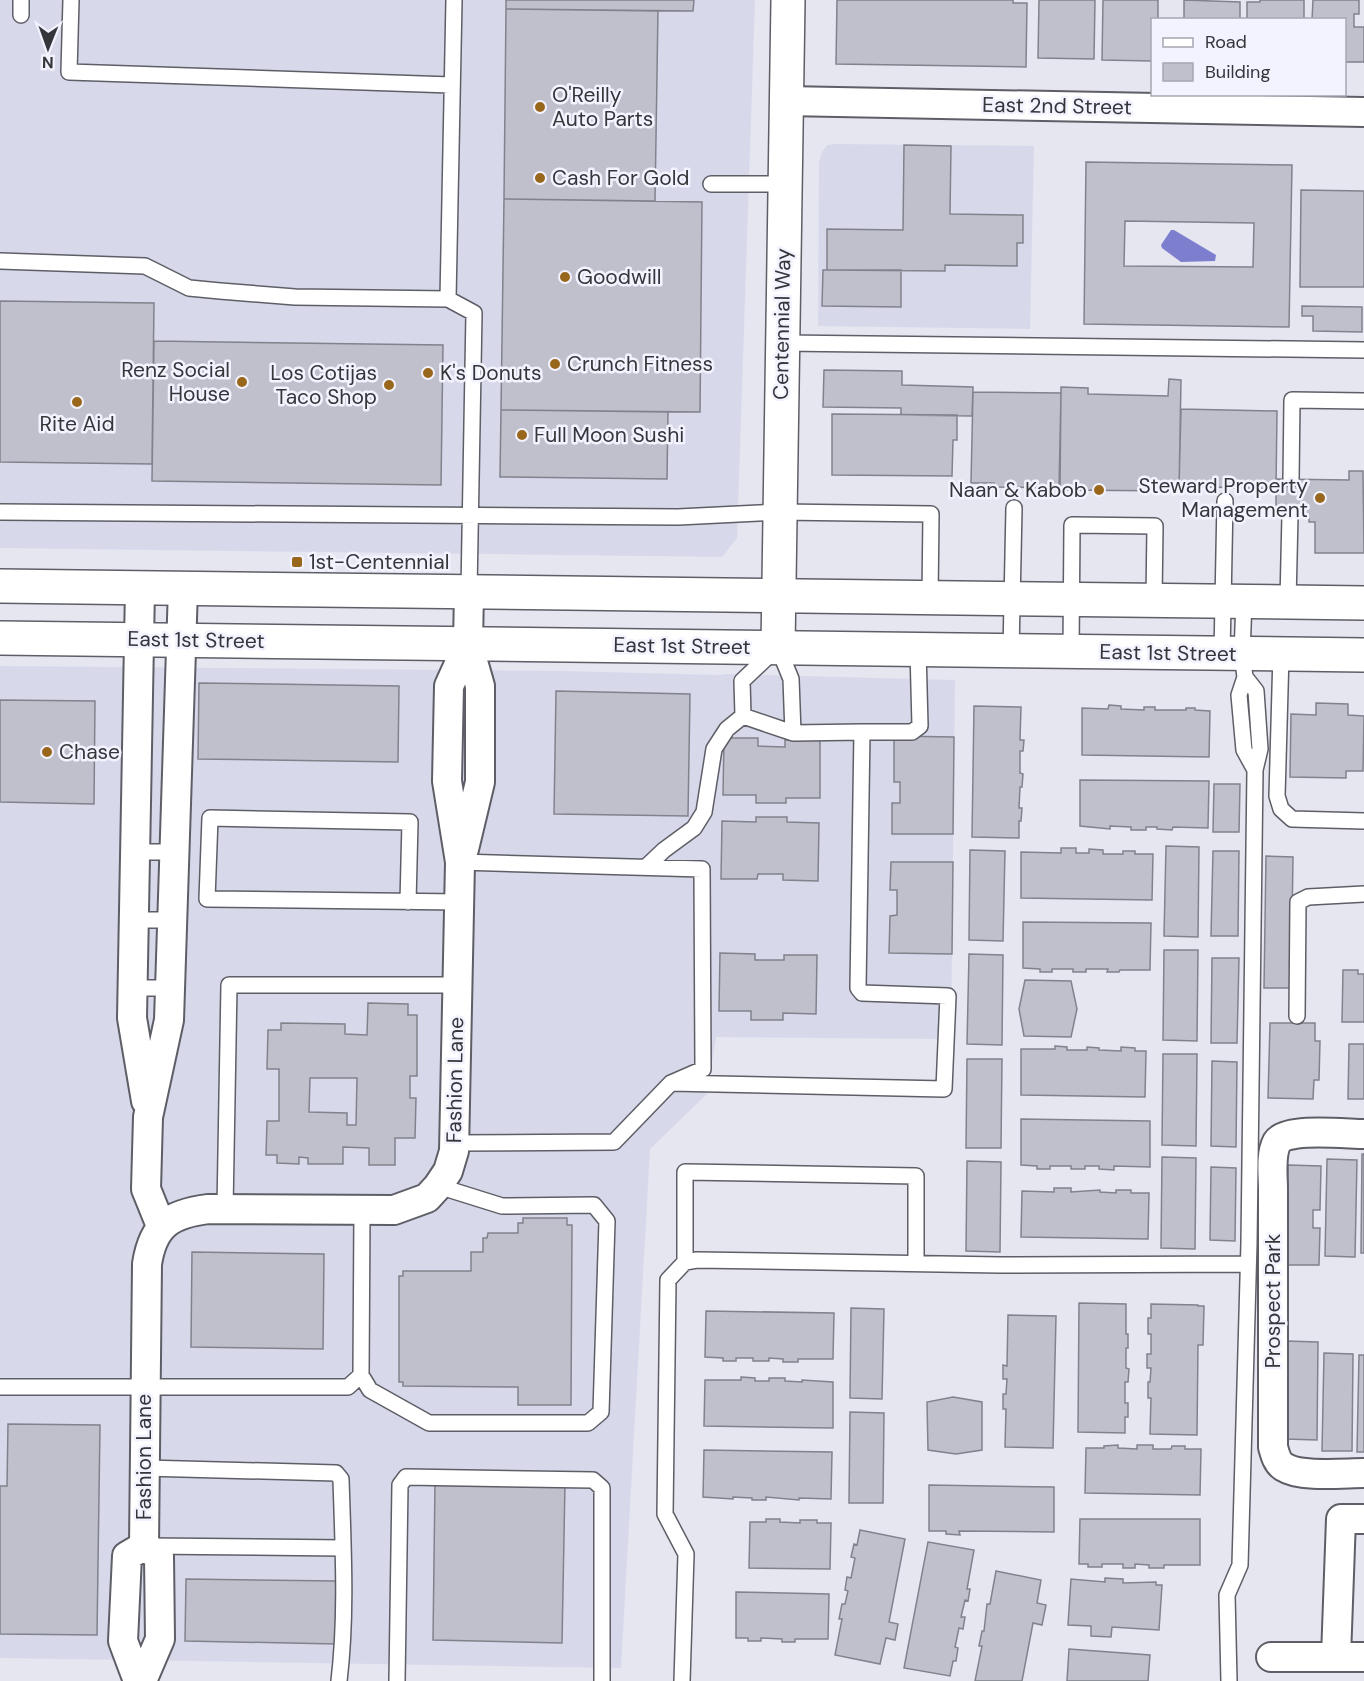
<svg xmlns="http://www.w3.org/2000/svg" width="1364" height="1681" viewBox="0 0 1364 1681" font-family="'DM Sans',sans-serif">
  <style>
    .built { fill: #d7d9eb }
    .water { fill: #7e7ece }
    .building { fill: #bfc0cb; stroke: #81828c; stroke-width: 1.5; fill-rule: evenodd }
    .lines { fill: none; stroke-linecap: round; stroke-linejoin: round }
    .service-casing { stroke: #5e5e67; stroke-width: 18 }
    .minor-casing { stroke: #5e5e67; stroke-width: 32 }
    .tertiary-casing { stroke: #5e5e67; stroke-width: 36 }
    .secondary-casing { stroke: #5e5e67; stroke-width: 36 }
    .service { stroke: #fff; stroke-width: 15 }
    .minor { stroke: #fff; stroke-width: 28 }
    .tertiary { stroke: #fff; stroke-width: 33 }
    .secondary { stroke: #fff; stroke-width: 33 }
    .poi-dot { fill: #99671b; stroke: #f2f3fe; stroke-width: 2 }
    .labels { text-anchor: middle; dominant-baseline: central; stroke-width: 5; stroke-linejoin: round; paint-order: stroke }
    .poi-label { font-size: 21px; fill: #35363a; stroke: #f2f3fe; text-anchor: start }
    .street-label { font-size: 21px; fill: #35363a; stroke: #f2f3fe }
  </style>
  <rect width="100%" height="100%" fill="#e5e6f0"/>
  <path class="built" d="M0 0H755L737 538 722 557 0 548Z
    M835 144 1034 146 1030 329 818 326 819 162 822 152 827 145Z
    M0 666 564 671 718 675 727 674 955 680 951 1039 716 1037 707 1094 650 1149 621 1668 0 1658Z"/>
  <path class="water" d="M1171 230H1174L1216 255 1215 261 1181 262 1162 248 1161 245Z"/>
  <path class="building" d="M506 0H694L693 11 506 9Z
    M837 0H1013V3H1027L1026 67 836 64Z
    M1039 0H1095L1094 59 1038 58Z
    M1103 0H1158V20H1152V61L1102 60Z
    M1184 0 1240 2V20H1184Z
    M1260 0H1304V20H1247V2H1260Z
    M1313 0H1359V14H1354V27H1364V62H1344V20H1312Z
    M506 9 658 11 655 201 504 199Z
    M904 145 951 146 950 214 1023 215V243H1017V266L945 265V271L827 270V229L903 230Z
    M1086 162 1292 165 1289 327 1084 324ZM1125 221 1254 223 1253 267 1124 266Z
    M1301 190 1364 191V287H1300Z
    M504 199 702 202 700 412 501 410Z
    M823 270H901V307L822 306Z
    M0 301 154 303 152 464 0 462Z
    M1302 306 1362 307V332L1313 331V316H1302Z
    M154 341 443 345 441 485 152 481Z
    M824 370 902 371V385L973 387 972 416 901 415V408L823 407Z
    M1169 379 1181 380 1179 491 1060 490 1061 387 1088 388V394L1168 396Z
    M973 392 1061 393 1059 488 994 487V483H971Z
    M1181 409 1277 411 1276 489 1179 486Z
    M501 410 668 412 667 479 500 477Z
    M832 414 957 415V440H953L952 476 832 475Z
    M1349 471H1363L1364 553H1315V522H1309V515H1276V479L1349 480Z
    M199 683 399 686 398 762 198 759Z
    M556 691 690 694 688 816 554 814Z
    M0 700 95 701 94 804 0 802Z
    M1316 703 1348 704V715L1364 716 1363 771H1346V778L1290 777 1291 714 1316 715Z
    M1109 705 1121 706V709L1144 710V707H1155V710H1186V708H1195V710L1210 711 1209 757 1082 755V708L1108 709Z
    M974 706 1021 707 1020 740H1024L1023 751H1020V773L1023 774 1022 787H1020L1019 808H1022L1021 821H1019V838L972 837Z
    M894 736 954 737 953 834H892V803H900V782H894Z
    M724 738H758V746L785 747V740H820V798H786V803H756V795H723Z
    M1080 780 1209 781 1208 828 1173 827 1172 830 1157 829V827H1146V830H1131V827L1110 826V829L1080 826Z
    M1214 784H1240L1239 832H1213Z
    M756 817H787V822L819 823 818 881 783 880V874H758L757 879H721L722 821 756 822Z
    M1166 846 1199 847 1198 937 1164 936Z
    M1061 848H1076V853H1089V849L1103 850V854H1123V851H1135V854H1153L1152 900 1021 898V852L1061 853Z
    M970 850 1005 851 1003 941 969 940Z
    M1213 851H1239L1238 936H1211Z
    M1266 856 1293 857 1291 988H1264Z
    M891 862H953L952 954 889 953 890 916 897 915V890H890Z
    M1023 922 1151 923 1150 970H1120L1119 972H1107L1108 969H1086V972H1073V969H1052V972H1040V969L1023 968Z
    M1164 950H1198L1197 1041 1163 1040Z
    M720 953 755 954V960H784V955H817L816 1014 783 1013V1020H751V1011H719Z
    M969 954 1003 955 1002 1045 967 1044Z
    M1212 958H1239L1237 1043H1211Z
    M1343 970H1358V974H1364V1022H1342Z
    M1025 980 1071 981 1077 1009 1071 1037 1024 1036 1019 1009Z
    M368 1003 408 1004V1015H417V1076H410V1098H416L415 1138H395V1165H369V1148L343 1147V1164H308V1158L299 1157V1164L277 1163V1155H266L267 1121H279V1069H267L268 1030H281V1023L345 1024V1034L367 1035ZM310 1078H357L356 1125H347V1113L309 1112Z
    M1270 1023H1315V1041H1320L1319 1080H1314L1313 1099 1268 1098Z
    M1349 1044H1364V1099H1348Z
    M1055 1046 1067 1047V1050H1087V1047L1099 1048V1050L1121 1051V1047L1135 1048V1051H1146L1145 1097 1021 1095V1049H1055Z
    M1163 1054H1197L1196 1146 1162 1145Z
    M967 1059H1002L1001 1148H966Z
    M1212 1061 1237 1062 1236 1147 1211 1146Z
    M1021 1119 1150 1121V1167L1114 1166V1170L1099 1169V1166H1085V1169H1071V1166H1050V1169H1037V1166L1021 1165Z
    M1362 1154H1364V1253H1361Z
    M1162 1157 1196 1158 1195 1249 1161 1248Z
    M1327 1159 1357 1160 1355 1257 1325 1256Z
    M967 1161 1001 1162 1000 1252 966 1251Z
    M1288 1165 1321 1166 1320 1210H1313V1228H1320L1319 1265H1287Z
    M1211 1167 1236 1168 1235 1241 1210 1240Z
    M1054 1188H1071V1192L1100 1190V1192L1116 1193V1190H1131V1193H1149L1148 1239 1021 1237 1022 1191 1054 1192Z
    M523 1218H567V1225H572L571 1405H518V1387L403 1386V1382H399V1276H403V1271H471V1252H483V1238H487L488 1233H518V1223H523Z
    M192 1252 324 1254 323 1349 191 1347Z
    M1079 1303 1126 1304V1334H1128V1348H1126V1368L1129 1369 1128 1382H1125V1403H1128V1417H1125V1433L1078 1432Z
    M1151 1304 1198 1305V1306H1204L1203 1345H1198L1197 1435 1150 1434 1151 1398H1148V1382H1150L1151 1368H1147V1354H1151V1334H1148V1318H1151Z
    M851 1308 884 1309 882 1399 850 1398Z
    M706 1311 834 1313 833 1359H798V1362H783V1359L769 1358V1361H753V1358H736V1361H723V1358L705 1357Z
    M1008 1315 1056 1316 1053 1448 1005 1447 1006 1409H1003V1394H1006L1007 1379H1003V1365L1007 1366Z
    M1286 1341 1318 1342 1317 1440 1285 1439Z
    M1324 1353 1353 1354 1352 1451H1322Z
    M1359 1355H1364V1452H1357Z
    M741 1377 755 1378V1381H769V1378H785V1381L802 1382V1380L833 1382V1428L704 1426 705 1380H741Z
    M953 1397 982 1402V1450L956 1454 928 1450 927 1402Z
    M850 1412 884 1413 883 1503H849Z
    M8 1424 100 1425 97 1635 0 1634V1486H7Z
    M1118 1445V1448L1137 1449V1445H1153V1449H1171L1172 1446H1185V1449H1201L1200 1495 1085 1493 1086 1448H1104V1446Z
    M704 1450 832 1452 831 1499 799 1498V1500L766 1497V1500H752V1498L733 1497V1499L703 1497Z
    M435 1481 565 1483 562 1643 433 1640Z
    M929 1485 1054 1487V1532L959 1531 960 1535 946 1534V1531H929Z
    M766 1519H780V1522L800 1523V1520H817V1523H831L830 1569 749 1568 750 1522H766Z
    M1080 1519H1200V1565H1164V1568H1149V1565L1135 1564V1568H1123V1564H1102V1567H1088V1564H1079Z
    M860 1530 905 1539 889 1622 898 1624 895 1640 886 1638 880 1664 835 1655 842 1619H839L842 1604H845L848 1591 845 1590 847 1577 851 1578 855 1558 851 1557 854 1544 857 1545Z
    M928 1542 974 1550 967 1589H970L968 1601 965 1600 961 1617H965L963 1629 959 1628 955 1647 958 1648 956 1661H953L950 1676 904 1668Z
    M996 1571 1041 1580 1037 1603 1046 1605 1042 1625 1033 1623 1022 1681H975L982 1646H979L982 1631H984L987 1604H990Z
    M1105 1578 1123 1579V1583L1156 1582V1585H1162L1159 1630 1112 1627 1111 1637 1091 1636V1626L1068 1625 1071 1579 1105 1582Z
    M186 1579 337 1581 336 1644 185 1641Z
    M736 1592 829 1594 828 1639H795V1642H782V1639L761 1638V1641H748V1638H736Z
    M1069 1649 1150 1655 1148 1681H1067Z"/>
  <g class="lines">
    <g class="service-casing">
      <path id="service" d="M71 0 69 72 451 85
        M454 0 448 299 474 313 469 591
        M21 15V0
        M711 184H785
        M0 261 145 266 189 288 220 291 295 297 448 299
        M782 343 1364 350
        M1291 479 1292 400 1364 401
        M0 512 678 517 780 512 931 514 930 597
        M1244 600 1242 654 1245 677 1239 695 1244 750 1255 770
        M1288 601 1290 515
        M1011 651 1014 508
        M1071 651 1072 525 1155 526 1154 599
        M1222 654 1225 501
        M1281 654 1277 796 1281 809 1292 819 1364 821
        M862 732H912L920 726 918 650
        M135 852H173
        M646 867 664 850 694 828 704 812 714 749 727 729 743 716
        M408 902 410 822 210 818 207 899 460 902
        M134 920H172
        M133 988H170
        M1297 1016 1298 902 1308 897 1364 894
        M671 1083 944 1089 948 996 862 993 858 988 862 732 793 733 743 716 742 681 778 647 791 679 793 733
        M454 1143 614 1142 671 1083 703 1069 702 869 460 862
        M225 1209 229 985H457
        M362 1211 361 1375 370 1390 429 1423H588L601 1412 607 1221 594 1205 502 1206 438 1186
        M685 1262V1172L916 1176V1264
        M0 1387H348L361 1375
        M145 1468 336 1473 341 1479C343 1546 347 1614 339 1681
        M148 1546 343 1548
        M397 1681 400 1485 406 1477 593 1480 602 1488V1681
        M682 1681 686 1554 665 1514 668 1280 685 1262 697 1260 1000 1265 1247 1264
        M1229 1681 1227 1595 1240 1565 1249 1243 1255 770 1260 749 1256 691 1245 677"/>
    </g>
    <g class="minor-casing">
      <path id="minor" d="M786 101 1364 112
        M140 588 132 1018 146 1101
        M464 849 480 782V686L468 644 469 591
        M1364 1134C1347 1134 1286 1127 1277 1142 1270 1155 1273 1175 1273 1189V1447C1275 1454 1277 1463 1284 1467 1301 1478 1344 1473 1364 1473
        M161 1226 146 1189 148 1117 169 1020 183 588
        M1364 1519H1341L1336 1657H1364
        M144 1546 147 1264C153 1225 170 1214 208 1209L394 1210 427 1198 438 1186 448 1171 454 1151 460 862 447 781 449 686 468 644
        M1271 1657H1336
        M138 1681 123 1641 127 1556 144 1546
        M142 1681 160 1639 159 1556 144 1546"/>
    </g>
    <g class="tertiary-casing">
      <path id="tertiary" d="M778 647 788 0"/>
    </g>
    <g class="secondary-casing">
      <path id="secondary" d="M0 586 1364 603
        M0 638 1364 655"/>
    </g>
    <use href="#service" class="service"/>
    <use href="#minor" class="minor"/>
    <use href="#tertiary" class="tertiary"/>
    <use href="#secondary" class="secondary"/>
  </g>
  <g class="poi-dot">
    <circle cx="540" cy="107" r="6"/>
    <circle cx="540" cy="178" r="6"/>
    <circle cx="565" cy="277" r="6"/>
    <circle cx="555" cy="364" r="6"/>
    <circle cx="428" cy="373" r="6"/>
    <circle cx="242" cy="382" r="6"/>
    <circle cx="389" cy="385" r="6"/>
    <circle cx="77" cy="402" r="6"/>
    <circle cx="522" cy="435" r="6"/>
    <circle cx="1099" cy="490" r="6"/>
    <circle cx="1320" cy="498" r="6"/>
    <rect x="291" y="556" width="12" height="12" rx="3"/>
    <circle cx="47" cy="752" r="6"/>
  </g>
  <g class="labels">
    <g class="poi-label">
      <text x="552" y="95">O'Reilly<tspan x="552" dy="24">Auto Parts</tspan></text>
      <text x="552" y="178">Cash For Gold</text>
      <text x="577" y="277">Goodwill</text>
      <text x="567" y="364">Crunch Fitness</text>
      <text x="230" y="370" text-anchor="end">Renz Social<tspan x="230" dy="24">House</tspan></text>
      <text x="377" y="373" text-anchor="end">Los Cotijas<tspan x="377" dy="24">Taco Shop</tspan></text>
      <text x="440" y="373">K's Donuts</text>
      <text x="77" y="424" text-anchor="middle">Rite Aid</text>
      <text x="534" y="435">Full Moon Sushi</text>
      <text x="1308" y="486" text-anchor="end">Steward Property<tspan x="1308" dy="24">Management</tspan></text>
      <text x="1087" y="490" text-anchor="end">Naan &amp; Kabob</text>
      <text x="309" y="562">1st-Centennial</text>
      <text x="59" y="752">Chase</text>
    </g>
    <g class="street-label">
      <text transform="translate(1057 106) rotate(1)">East 2nd Street</text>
      <text transform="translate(782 324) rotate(-89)">Centennial Way</text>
      <text transform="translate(196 640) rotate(1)">East 1st Street</text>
      <text transform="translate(682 646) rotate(1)">East 1st Street</text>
      <text transform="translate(1168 653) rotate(1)">East 1st Street</text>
      <text transform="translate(455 1080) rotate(-89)">Fashion Lane</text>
      <text transform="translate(1273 1301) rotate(-90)">Prospect Park</text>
      <text transform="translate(144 1457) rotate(-90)">Fashion Lane</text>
    </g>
  </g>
  <rect x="1151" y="18" width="195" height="78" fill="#f2f3fe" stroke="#a6a7b0" stroke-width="1.5"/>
  <rect x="1163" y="38" width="30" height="9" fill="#ffffff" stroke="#a6a7b0" stroke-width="1.5"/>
  <text x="1205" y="48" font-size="18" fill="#35363a">Road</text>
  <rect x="1163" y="63" width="30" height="18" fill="#bfc0cb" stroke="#a6a7b0" stroke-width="1.5"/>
  <text x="1205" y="78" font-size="18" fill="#35363a">Building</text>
  <g transform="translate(48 48) rotate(181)" stroke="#f2f3fe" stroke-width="4.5" paint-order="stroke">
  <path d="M0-4.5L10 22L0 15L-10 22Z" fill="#35363a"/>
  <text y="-9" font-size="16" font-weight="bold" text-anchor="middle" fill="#35363a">N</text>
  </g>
</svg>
